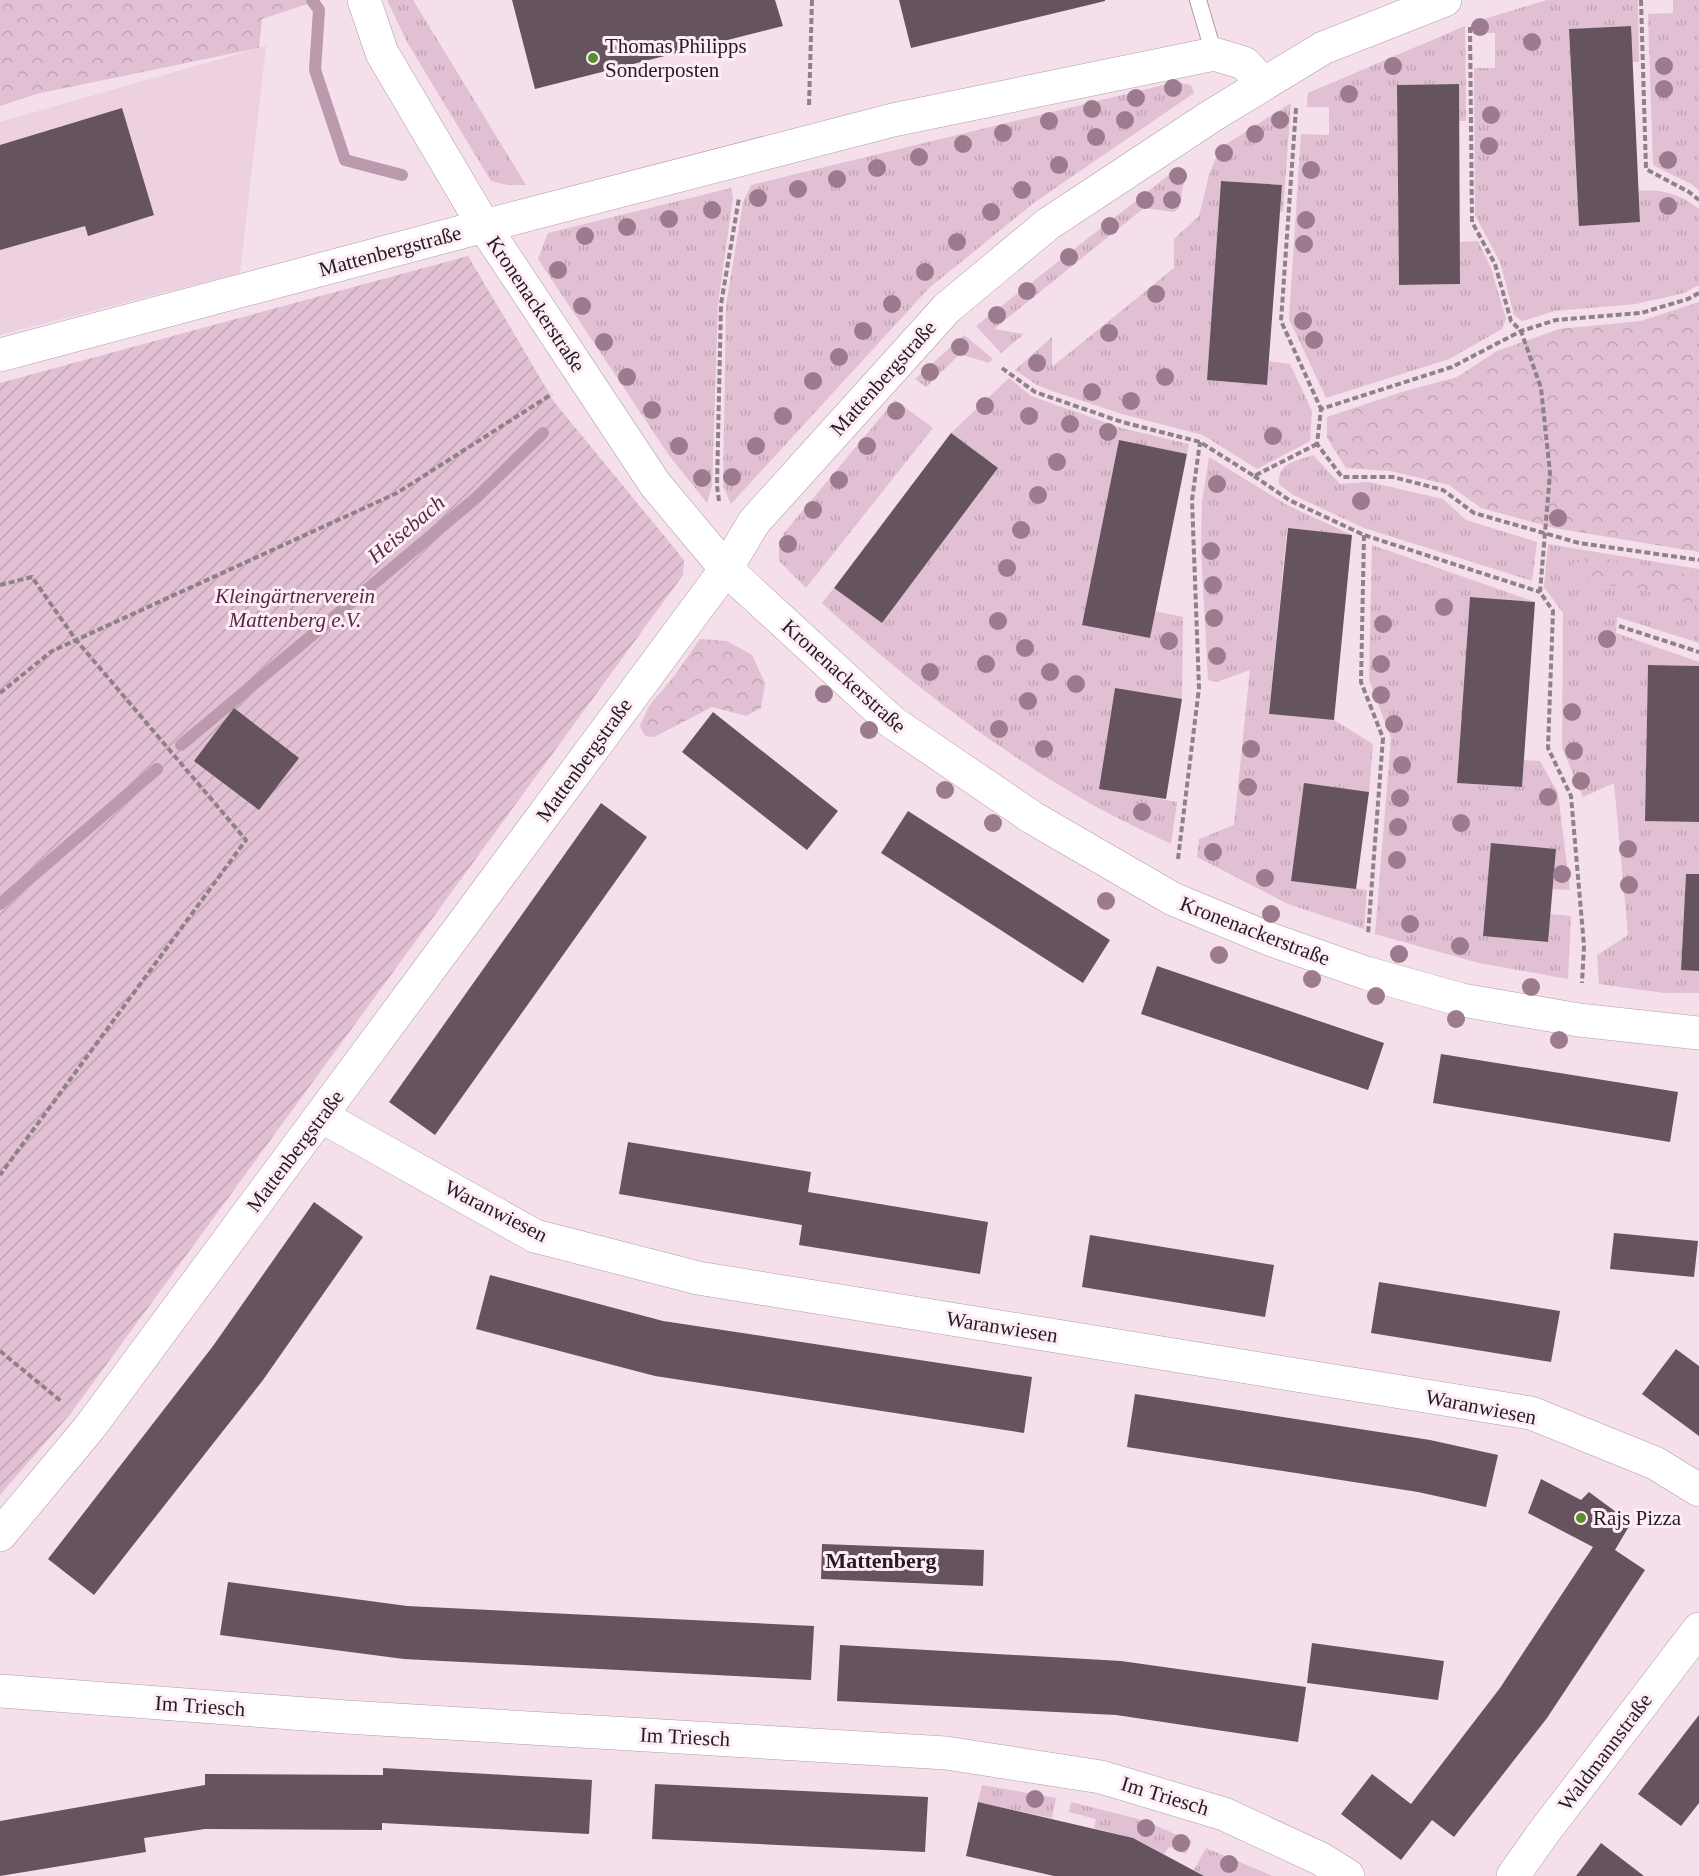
<svg xmlns="http://www.w3.org/2000/svg" width="1699" height="1876" viewBox="0 0 1699 1876" font-family="'Times New Roman',serif">
  <style>
    .built { fill: #edd1e1 }
    .grass { fill: url(#grass-tufts) }
    .forest { fill: url(#forest-crowns) }
    .garden { fill: url(#garden-furrows) }
    .lines { fill: none; stroke-linecap: round; stroke-linejoin: round }
    .stream { stroke: #ba9aac; stroke-width: 12 }
    .building { fill: #65545e }
    .service-casing { stroke: #b09ca7; stroke-width: 18 }
    .minor-casing { stroke: #b09ca7; stroke-width: 34 }
    .path { stroke: #8f8188; stroke-width: 4; stroke-dasharray: 6 3; stroke-linecap: butt }
    .service { stroke: #fff; stroke-width: 16 }
    .minor { stroke: #fff; stroke-width: 33 }
    .tree { fill: #9d7b8f }
    .poi-dot { fill: #578e28; stroke: #feedf7; stroke-width: 2 }
    .labels { text-anchor: middle; dominant-baseline: central; stroke-width: 6; stroke-linejoin: round; paint-order: stroke }
    .poi-label { font-size: 21px; fill: #231c20; stroke: #feedf7; text-anchor: start }
    .street-label { font-size: 21px; fill: #231c20; stroke: #feedf7 }
    .park-label { font-size: 21px; font-style: italic; fill: #562945; stroke: #feedf7 }
    .water-label { font-size: 22px; font-style: italic; fill: #592c48; stroke: #feedf7 }
    .neighbourhood-label { font-size: 22px; font-weight: bold; fill: #231c20; stroke: #feedf7 }
  </style>
  <defs>
    <pattern id="grass-tufts" width="24" height="20" patternUnits="userSpaceOnUse" patternTransform="scale(1.5)"><rect width="24" height="20" fill="#e0c0d2"/><path d="M3 7l-1-3M5 7V3M7 7l1-3M15 17l-1-3M17 17v-4M19 17l1-3" fill="none" stroke="#c0a4b4"/></pattern>
    <pattern id="forest-crowns" width="20" height="18" patternUnits="userSpaceOnUse" patternTransform="scale(1.5)"><rect width="20" height="18" fill="#e0c0d2"/><path d="M2 6a3 3 0 1 1 6 0M12 15a3 3 0 1 1 6 0" fill="none" stroke="#c0a4b4"/></pattern>
    <pattern id="garden-furrows" width="10" height="10" patternUnits="userSpaceOnUse" patternTransform="scale(1.5)"><rect width="10" height="10" fill="#e0c0d2"/><path d="M-1 1l2-2M0 10L10 0M9 11l2-2" fill="none" stroke="#c0a4b4"/></pattern>
  </defs>
  <rect width="100%" height="100%" fill="#f4dfea"/>
  <path class="built" d="M266 46 240 273 0 335V122Z"/>
  <path class="grass" d="M387 0H413L526 185H507L491 181 407 42Z
    M1547 0H1638L1639 62H1632L1630 26 1569 29 1579 225 1640 222 1639 191C1661 189 1681 194 1699 209V285L1684 293 1636 304 1555 311 1522 321 1514 315 1500 262 1475 215 1474 68H1495V33H1474V22Z
    M1673 0H1699V190L1693 185 1653 165 1648 14 1673 13Z
    M1465 26 1466 121H1459L1458 84 1397 85 1399 285 1460 284V242L1478 241 1491 268 1506 319 1502 329 1449 359 1326 398 1289 319 1301 134 1329 135V107H1307L1308 93Z
    M1176 82 1191 85 1194 93 1035 202 929 288 731 504 723 486 726 306 743 202 751 185Z
    M1291 103 1283 212H1280L1282 185 1221 181 1207 380 1267 385 1269 361 1290 364 1312 411 1310 441 1257 469 1203 435 1122 414 1052 391 1037 385 1015 370 1052 337V367L1174 268V239L1199 216 1209 175 1220 148Z
    M1179 167 1186 171 1179 208 1174 212 1144 208 994 329 1024 334 1001 353 976 326Z
    M731 188 733 198 718 304 712 486 707 503 668 454 538 259 548 233Z
    M964 335 993 359 989 363 960 354 926 387 915 379Z
    M1009 378 1031 396 1121 428 1189 444 1187 454 1119 441 1082 624 1150 638 1155 611 1183 617 1182 699 1115 689 1099 788 1177 802 1171 844C1145 831 1118 819 1093 805 995 749 904 679 822 603L834 588 882 623 998 469 951 433Z
    M895 400 933 428 806 588 779 561V547L784 533Z
    M1313 455 1340 484 1369 482 1443 499 1466 520 1537 542 1532 581 1364 528 1293 495 1279 484C1278 462 1295 462 1313 455Z
    M1209 457 1287 505 1352 535 1287 529 1269 714 1334 720 1373 744 1369 792 1304 784 1291 880 1367 890 1364 929 1288 904 1197 857 1199 839 1234 825 1250 670 1217 682 1208 680 1201 549 1202 502Z
    M1548 544 1699 569V643L1617 617 1616 633 1699 662V666L1648 665 1645 820 1699 822V874H1686L1681 969 1699 971V993H1664L1599 984 1597 955 1628 935 1614 783 1583 797 1562 748 1563 613 1544 587Z
    M1372 545 1535 602 1470 597 1457 783 1521 787 1524 760 1540 761 1558 793 1570 890 1552 889 1555 849 1492 843 1483 936 1547 942 1550 914 1571 916 1568 979 1479 963 1375 934 1391 738 1369 680Z
    M982 1785 1056 1798 1052 1818 978 1802Z
    M1071 1802 1142 1820 1192 1841 1186 1854 1169 1847 1164 1854 1133 1838 1094 1828 1096 1819 1069 1812Z
    M1206 1848 1273 1876H1204L1194 1870Z"/>
  <path class="forest" d="M0 0H319L262 19 259 48 36 94 0 106Z
    M1699 302V552L1554 528 1481 508 1449 485 1390 471 1346 468 1327 438V417L1402 392 1457 377 1497 351 1559 329 1641 321Z
    M1592 557 1645 565 1699 577V603L1677 601 1636 587 1599 585 1572 572 1574 561Z
    M700 639 727 641 752 655 765 683 761 708 746 716 712 707 654 737 645 736 640 726 649 706 675 675Z"/>
  <path class="garden" d="M468 256 555 403 684 560 683 575 71 1413 0 1495V383Z"/>
  <g class="lines">
    <path class="stream" d="M312 0 319 10 315 70 345 160 402 175
      M181 745 476 498 543 433
      M0 904 157 769"/>
  </g>
  <path class="building" d="M512 0H775L783 26 535 89Z
    M899 0H1105V1L911 48Z
    M1631 26 1640 222 1579 226 1569 29Z
    M1459 84 1460 284 1399 285 1397 85Z
    M122 108 154 215 88 236 85 226 0 250V145Z
    M1221 181 1282 185 1267 385 1207 380Z
    M951 433 998 468 882 623 834 588Z
    M1119 440 1187 454 1150 638 1082 625Z
    M1288 528 1352 535 1334 720 1269 714Z
    M1470 597 1535 602 1522 787 1457 783Z
    M1648 665 1699 666V822L1645 821Z
    M1115 688 1182 699 1166 799 1099 789Z
    M234 708 299 758 259 810 194 761Z
    M713 712 838 811 807 850 682 752Z
    M1304 783 1369 792 1356 889 1291 881Z
    M601 803 647 837 435 1135 389 1102Z
    M908 811 1110 940 1083 983 881 853Z
    M1491 843 1556 849 1548 942 1483 936Z
    M1686 874H1699V971L1681 970Z
    M1157 966 1384 1043 1368 1090 1141 1014Z
    M1441 1054 1678 1092 1670 1142 1433 1103Z
    M628 1142 811 1172 808 1192 988 1222 980 1274 799 1245 802 1225 619 1194Z
    M314 1202 363 1237 263 1380 94 1595 48 1559 213 1346Z
    M1614 1233 1698 1241 1694 1277 1610 1269Z
    M1090 1235 1274 1265 1265 1317 1082 1287Z
    M490 1275 663 1321 1032 1377 1024 1433 655 1376 476 1329Z
    M1379 1282 1560 1311 1551 1362 1371 1333Z
    M1676 1349 1699 1366V1436L1642 1394Z
    M1135 1394 1430 1440 1498 1455 1486 1507 1418 1492 1127 1447Z
    M1541 1479 1581 1500 1589 1492 1631 1523 1615 1550 1645 1570 1547 1718 1454 1837 1432 1820 1401 1860 1341 1814 1372 1774 1411 1804 1500 1688 1593 1547 1528 1513Z
    M822 1544 984 1550 983 1586 821 1579Z
    M228 1582 407 1606 814 1626 811 1680 404 1659 220 1635Z
    M1312 1643 1444 1661 1438 1700 1307 1683Z
    M840 1645 1121 1661 1306 1687 1298 1742 1116 1715 837 1701Z
    M1699 1715V1803L1681 1826 1638 1794Z
    M383 1768 592 1780 589 1834 382 1823V1830L205 1829 144 1838 146 1852 0 1876V1821L205 1785V1774L383 1775Z
    M655 1784 928 1797 925 1852 652 1839Z
    M978 1802 1133 1838 1204 1876H1054L966 1856Z
    M1601 1843 1644 1876H1576Z"/>
  <g class="lines">
    <g class="service-casing">
      <path id="service" d="M1198 0 1214 54"/>
    </g>
    <g class="minor-casing">
      <path id="minor" d="M364 0 382 53 484 226 655 484 726 569 892 722 1033 818 1173 899 1272 940 1366 973 1462 1000 1579 1020 1699 1033
        M0 355 484 226 893 120 1214 54 1244 63 1264 84
        M321 1116 535 1236 698 1278 1531 1413 1655 1463 1699 1490
        M0 1535 90 1427 726 569 754 522 947 308 1048 224 1213 115 1323 48 1445 0
        M0 1691 346 1717 946 1753 1101 1777 1224 1814 1321 1859 1348 1876
        M1513 1876 1541 1836 1699 1629"/>
    </g>
    <path class="path" d="M1641 0 1646 169 1689 192 1699 200
      M1470 27 1472 222 1495 264 1511 321 1521 331 1541 388 1550 473 1540 592 1553 611 1548 748 1571 796 1584 946 1582 983
      M809 105 812 0
      M1296 108 1281 321 1321 409
      M1699 293 1688 299 1641 313 1556 320 1521 331 1452 367 1321 409 1317 444 1342 477H1393L1443 490 1474 513 1579 543 1699 560
      M1002 368 1035 392 1122 422 1200 442 1254 476 1317 444
      M1254 476 1289 500 1364 535 1540 592
      M719 501 717 486 721 304 739 198
      M1364 535 1361 682 1383 738 1368 934
      M0 585 32 577 76 640 246 840 0 1175
      M1619 626 1699 652
      M0 693 52 651 397 493 552 394
      M1178 859 1199 688 1192 500 1200 442
      M0 1351 62 1402"/>
    <use href="#service" class="service"/>
    <use href="#minor" class="minor"/>
  </g>
  <g class="tree">
    <circle cx="1480" cy="27" r="9"/>
    <circle cx="1532" cy="42" r="9"/>
    <circle cx="1393" cy="66" r="9"/>
    <circle cx="1664" cy="66" r="9"/>
    <circle cx="1173" cy="88" r="9"/>
    <circle cx="1664" cy="89" r="9"/>
    <circle cx="1349" cy="94" r="9"/>
    <circle cx="1136" cy="98" r="9"/>
    <circle cx="1092" cy="109" r="9"/>
    <circle cx="1491" cy="115" r="9"/>
    <circle cx="1125" cy="120" r="9"/>
    <circle cx="1280" cy="120" r="9"/>
    <circle cx="1049" cy="121" r="9"/>
    <circle cx="1003" cy="133" r="9"/>
    <circle cx="1255" cy="134" r="9"/>
    <circle cx="1096" cy="137" r="9"/>
    <circle cx="963" cy="144" r="9"/>
    <circle cx="1489" cy="146" r="9"/>
    <circle cx="1224" cy="153" r="9"/>
    <circle cx="919" cy="157" r="9"/>
    <circle cx="1668" cy="160" r="9"/>
    <circle cx="1059" cy="165" r="9"/>
    <circle cx="877" cy="168" r="9"/>
    <circle cx="1311" cy="170" r="9"/>
    <circle cx="1178" cy="176" r="9"/>
    <circle cx="837" cy="179" r="9"/>
    <circle cx="798" cy="189" r="9"/>
    <circle cx="1022" cy="190" r="9"/>
    <circle cx="758" cy="198" r="9"/>
    <circle cx="1145" cy="200" r="9"/>
    <circle cx="1172" cy="200" r="9"/>
    <circle cx="1668" cy="206" r="9"/>
    <circle cx="712" cy="210" r="9"/>
    <circle cx="991" cy="212" r="9"/>
    <circle cx="669" cy="219" r="9"/>
    <circle cx="1306" cy="220" r="9"/>
    <circle cx="1110" cy="226" r="9"/>
    <circle cx="627" cy="227" r="9"/>
    <circle cx="585" cy="236" r="9"/>
    <circle cx="957" cy="242" r="9"/>
    <circle cx="1304" cy="244" r="9"/>
    <circle cx="1069" cy="257" r="9"/>
    <circle cx="558" cy="270" r="9"/>
    <circle cx="925" cy="272" r="9"/>
    <circle cx="1027" cy="291" r="9"/>
    <circle cx="1156" cy="294" r="9"/>
    <circle cx="892" cy="304" r="9"/>
    <circle cx="582" cy="306" r="9"/>
    <circle cx="997" cy="315" r="9"/>
    <circle cx="1303" cy="321" r="9"/>
    <circle cx="863" cy="331" r="9"/>
    <circle cx="1109" cy="333" r="9"/>
    <circle cx="1314" cy="340" r="9"/>
    <circle cx="604" cy="342" r="9"/>
    <circle cx="960" cy="347" r="9"/>
    <circle cx="839" cy="357" r="9"/>
    <circle cx="1037" cy="363" r="9"/>
    <circle cx="930" cy="372" r="9"/>
    <circle cx="627" cy="377" r="9"/>
    <circle cx="1165" cy="377" r="9"/>
    <circle cx="813" cy="381" r="9"/>
    <circle cx="1092" cy="392" r="9"/>
    <circle cx="1131" cy="401" r="9"/>
    <circle cx="985" cy="406" r="9"/>
    <circle cx="652" cy="410" r="9"/>
    <circle cx="896" cy="411" r="9"/>
    <circle cx="783" cy="416" r="9"/>
    <circle cx="1029" cy="416" r="9"/>
    <circle cx="1070" cy="424" r="9"/>
    <circle cx="1108" cy="432" r="9"/>
    <circle cx="1273" cy="436" r="9"/>
    <circle cx="679" cy="446" r="9"/>
    <circle cx="756" cy="446" r="9"/>
    <circle cx="867" cy="446" r="9"/>
    <circle cx="1057" cy="462" r="9"/>
    <circle cx="732" cy="477" r="9"/>
    <circle cx="702" cy="478" r="9"/>
    <circle cx="839" cy="480" r="9"/>
    <circle cx="1217" cy="484" r="9"/>
    <circle cx="1038" cy="495" r="9"/>
    <circle cx="1361" cy="501" r="9"/>
    <circle cx="813" cy="510" r="9"/>
    <circle cx="1558" cy="518" r="9"/>
    <circle cx="1021" cy="530" r="9"/>
    <circle cx="788" cy="544" r="9"/>
    <circle cx="1211" cy="551" r="9"/>
    <circle cx="1007" cy="568" r="9"/>
    <circle cx="1213" cy="585" r="9"/>
    <circle cx="1444" cy="607" r="9"/>
    <circle cx="1214" cy="618" r="9"/>
    <circle cx="998" cy="621" r="9"/>
    <circle cx="1383" cy="624" r="9"/>
    <circle cx="1607" cy="639" r="9"/>
    <circle cx="1169" cy="641" r="9"/>
    <circle cx="1025" cy="648" r="9"/>
    <circle cx="1217" cy="656" r="9"/>
    <circle cx="986" cy="664" r="9"/>
    <circle cx="1381" cy="664" r="9"/>
    <circle cx="930" cy="672" r="9"/>
    <circle cx="1050" cy="672" r="9"/>
    <circle cx="1076" cy="684" r="9"/>
    <circle cx="824" cy="694" r="9"/>
    <circle cx="1381" cy="695" r="9"/>
    <circle cx="1028" cy="701" r="9"/>
    <circle cx="1572" cy="712" r="9"/>
    <circle cx="1394" cy="724" r="9"/>
    <circle cx="999" cy="729" r="9"/>
    <circle cx="869" cy="730" r="9"/>
    <circle cx="1044" cy="749" r="9"/>
    <circle cx="1251" cy="749" r="9"/>
    <circle cx="1574" cy="751" r="9"/>
    <circle cx="1402" cy="765" r="9"/>
    <circle cx="1581" cy="781" r="9"/>
    <circle cx="1248" cy="787" r="9"/>
    <circle cx="945" cy="790" r="9"/>
    <circle cx="1548" cy="797" r="9"/>
    <circle cx="1400" cy="798" r="9"/>
    <circle cx="1142" cy="812" r="9"/>
    <circle cx="993" cy="823" r="9"/>
    <circle cx="1461" cy="823" r="9"/>
    <circle cx="1398" cy="827" r="9"/>
    <circle cx="1628" cy="849" r="9"/>
    <circle cx="1213" cy="852" r="9"/>
    <circle cx="1397" cy="860" r="9"/>
    <circle cx="1562" cy="874" r="9"/>
    <circle cx="1265" cy="878" r="9"/>
    <circle cx="1629" cy="885" r="9"/>
    <circle cx="1106" cy="901" r="9"/>
    <circle cx="1271" cy="914" r="9"/>
    <circle cx="1410" cy="924" r="9"/>
    <circle cx="1460" cy="946" r="9"/>
    <circle cx="1399" cy="954" r="9"/>
    <circle cx="1219" cy="955" r="9"/>
    <circle cx="1312" cy="979" r="9"/>
    <circle cx="1531" cy="987" r="9"/>
    <circle cx="1376" cy="996" r="9"/>
    <circle cx="1456" cy="1019" r="9"/>
    <circle cx="1559" cy="1040" r="9"/>
    <circle cx="1035" cy="1799" r="9"/>
    <circle cx="1146" cy="1828" r="9"/>
    <circle cx="1181" cy="1843" r="9"/>
    <circle cx="1229" cy="1864" r="9"/>
  </g>
  <g class="poi-dot">
    <circle cx="593" cy="58" r="6"/>
    <circle cx="1581" cy="1518" r="6"/>
  </g>
  <g class="labels">
    <g class="poi-label">
      <text x="605" y="46">Thomas Philipps<tspan x="605" dy="24">Sonderposten</tspan></text>
      <text x="1593" y="1518">Rajs Pizza</text>
    </g>
    <g class="street-label">
      <text transform="translate(390 251) rotate(-15)">Mattenbergstraße</text>
      <text transform="translate(536 304) rotate(56)">Kronenackerstraße</text>
      <text transform="translate(883 378) rotate(-48)">Mattenbergstraße</text>
      <text transform="translate(844 676) rotate(42)">Kronenackerstraße</text>
      <text transform="translate(584 760) rotate(-54)">Mattenbergstraße</text>
      <text transform="translate(1255 931) rotate(21)">Kronenackerstraße</text>
      <text transform="translate(295 1151) rotate(-53)">Mattenbergstraße</text>
      <text transform="translate(496 1211) rotate(27)">Waranwiesen</text>
      <text transform="translate(1002 1327) rotate(9)">Waranwiesen</text>
      <text transform="translate(1481 1407) rotate(11)">Waranwiesen</text>
      <text transform="translate(200 1706) rotate(4)">Im Triesch</text>
      <text transform="translate(685 1737) rotate(3)">Im Triesch</text>
      <text transform="translate(1605 1752) rotate(-53)">Waldmannstraße</text>
      <text transform="translate(1165 1796) rotate(17)">Im Triesch</text>
    </g>
    <g class="park-label">
      <text x="295" y="596">Kleingärtnerverein<tspan x="295" dy="24">Mattenberg e.V.</tspan></text>
    </g>
    <g class="water-label">
      <text transform="translate(406 529) rotate(-40)">Heisebach</text>
    </g>
    <g class="neighbourhood-label">
      <text x="881" y="1560">Mattenberg</text>
    </g>
  </g>
</svg>
